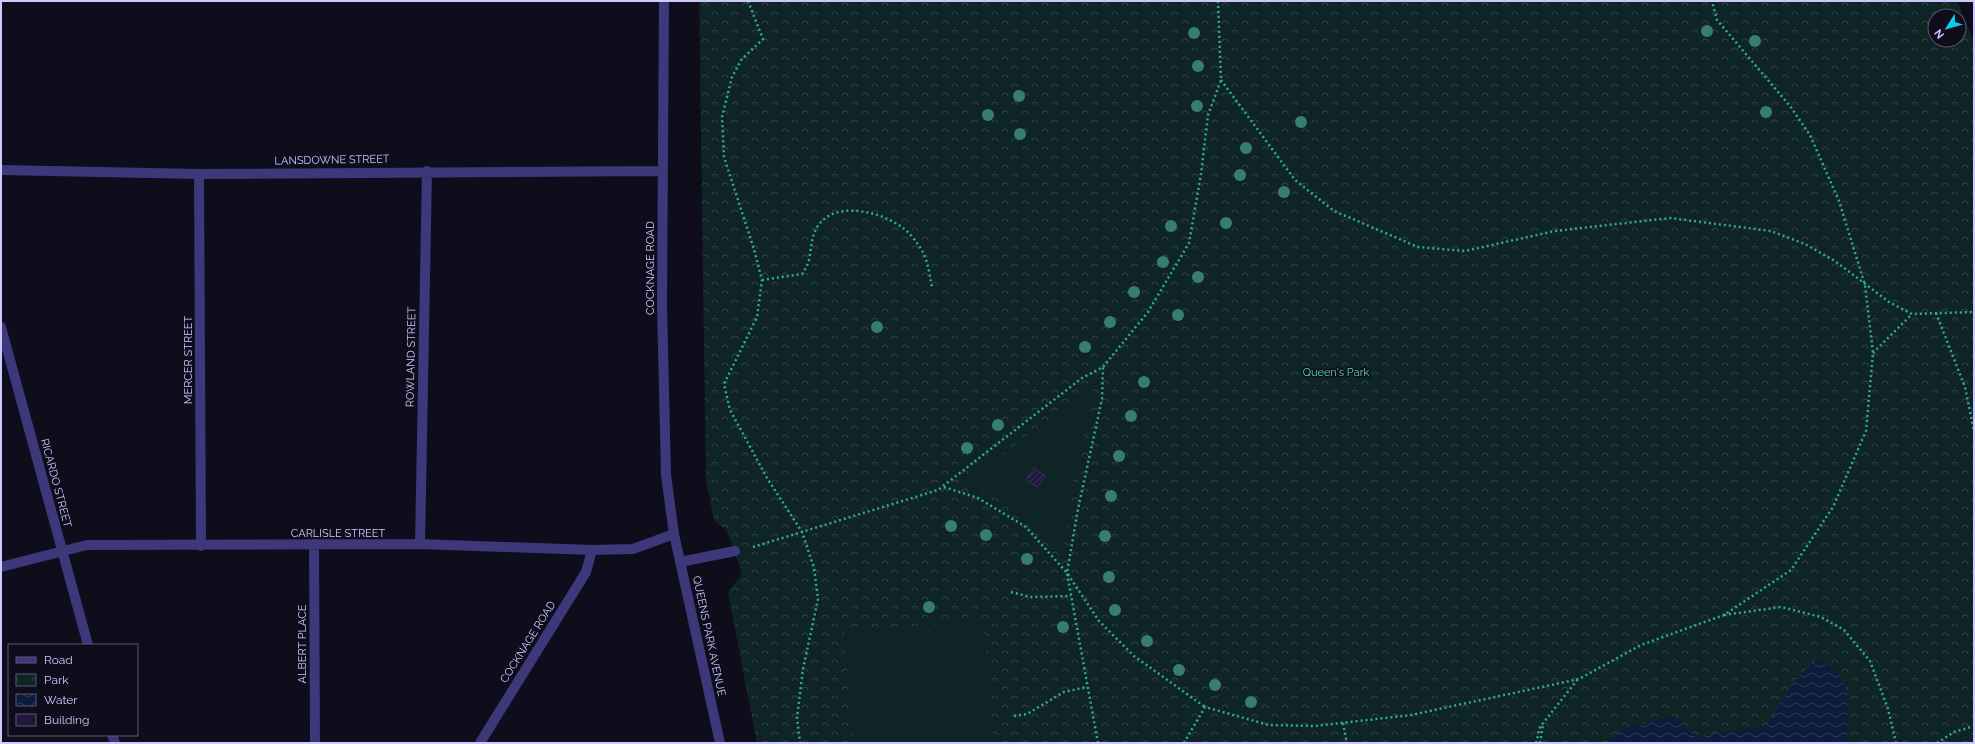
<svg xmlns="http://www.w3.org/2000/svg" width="1975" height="744" viewBox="0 0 1975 744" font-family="Raleway,sans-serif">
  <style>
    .park { fill: url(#park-crowns); fill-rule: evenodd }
    .garden { fill: #0f2525 }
    .water { fill: url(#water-waves) }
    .building { fill: url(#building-hatch); stroke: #382b67 }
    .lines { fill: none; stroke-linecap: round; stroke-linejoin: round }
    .path { stroke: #30a9a5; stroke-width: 2.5; stroke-dasharray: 2 3; stroke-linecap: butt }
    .minor { stroke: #3c3879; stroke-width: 10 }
    .tree { fill: #377d74 }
    .labels { text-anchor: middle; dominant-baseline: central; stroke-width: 3; stroke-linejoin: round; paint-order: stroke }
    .street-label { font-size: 11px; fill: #cfc8fd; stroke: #0f0c1c }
    .park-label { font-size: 11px; fill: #58dabc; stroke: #0f0c1c }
  </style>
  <defs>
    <pattern id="park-crowns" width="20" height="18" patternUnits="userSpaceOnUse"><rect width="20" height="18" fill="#0f2525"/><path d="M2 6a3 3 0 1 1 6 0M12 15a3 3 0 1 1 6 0" fill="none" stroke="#314346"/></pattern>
    <pattern id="water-waves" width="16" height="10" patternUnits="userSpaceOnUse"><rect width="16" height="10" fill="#0c1c3b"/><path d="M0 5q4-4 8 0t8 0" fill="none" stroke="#2e3c58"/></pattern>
    <pattern id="building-hatch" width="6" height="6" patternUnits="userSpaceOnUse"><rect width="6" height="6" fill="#20183c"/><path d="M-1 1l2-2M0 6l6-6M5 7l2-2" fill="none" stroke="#3f3859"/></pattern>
  </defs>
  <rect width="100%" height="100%" fill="#0f0c1c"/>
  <path class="park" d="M699 1H1957L1974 42V743H757L728 592 742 574 727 531 714 520 706 481ZM1935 16H1959V40H1935Z"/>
  <path class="garden" d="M1090 388 1094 392 1074 476 1063 554C1056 545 1049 535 1041 527 1020 505 992 494 964 483L1035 431Z
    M983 620 994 743H854L844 633Z"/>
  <path class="water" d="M1816 659 1836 670 1848 692 1847 743H1606L1624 729 1672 716 1696 737 1768 725 1792 684Z"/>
  <path class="building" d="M1034 468 1045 476 1037 487 1026 480Z"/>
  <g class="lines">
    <path class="path" d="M748 1 763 39 741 60 732 77 722 117 724 157 754 249 762 280 757 317 724 384 730 410 767 478 802 532 814 568 818 599 803 669 797 718 800 743
      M1221 80 1295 180 1334 211 1418 247 1465 251 1555 231 1670 218 1771 231 1805 244 1835 261 1889 302 1912 314 1974 312
      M762 280 802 274C805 269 808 265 809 260 812 245 811 231 823 220 843 202 883 213 903 228 909 232 915 240 919 246 928 258 929 273 932 287
      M1936 313 1965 387 1974 431
      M1873 353 1912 314
      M944 487 978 498 1026 527 1067 573 1099 621 1134 656 1205 707
      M753 547 938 490 1082 378 1103 367 1148 312 1189 243 1201 174 1208 115 1221 80 1218 1
      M1011 592 1031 597 1071 596
      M1724 615 1781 607 1821 617 1844 630 1870 661 1888 709 1896 743
      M1014 716 1027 714 1064 692 1087 687
      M1343 723 1347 743
      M1098 743 1067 573 1078 509 1102 399 1103 367
      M1184 743 1205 707 1269 725 1315 726 1411 715 1579 679 1641 645 1724 615 1791 570 1833 507 1866 431 1873 353 1865 285 1839 201 1810 135 1790 106 1717 20 1712 1
      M1536 743 1540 727 1578 679
      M1540 743 1543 724
      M1937 743 1954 732 1974 726"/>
    <path class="minor" d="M664 1 662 305 666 475 674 534 720 743
      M1 170 199 174 663 171
      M199 174 201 546
      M1 327 88 645
      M314 544 315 743
      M420 544 427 171
      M680 562 735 551
      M1 567 87 545 420 544 592 550 633 549 674 534
      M112 735 115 743
      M480 743 586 572 592 550"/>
  </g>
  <g class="tree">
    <circle cx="1707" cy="31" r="6"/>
    <circle cx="1194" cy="33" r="6"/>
    <circle cx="1755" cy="41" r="6"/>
    <circle cx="1198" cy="66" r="6"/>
    <circle cx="1019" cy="96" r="6"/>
    <circle cx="1197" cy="106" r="6"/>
    <circle cx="1766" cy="112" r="6"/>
    <circle cx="988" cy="115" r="6"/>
    <circle cx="1301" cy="122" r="6"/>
    <circle cx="1020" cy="134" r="6"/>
    <circle cx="1246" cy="148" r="6"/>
    <circle cx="1240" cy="175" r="6"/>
    <circle cx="1284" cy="192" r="6"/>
    <circle cx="1226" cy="223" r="6"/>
    <circle cx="1171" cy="226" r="6"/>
    <circle cx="1163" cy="262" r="6"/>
    <circle cx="1198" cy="277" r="6"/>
    <circle cx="1134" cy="292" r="6"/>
    <circle cx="1178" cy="315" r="6"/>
    <circle cx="1110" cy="322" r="6"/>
    <circle cx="877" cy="327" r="6"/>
    <circle cx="1085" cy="347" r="6"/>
    <circle cx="1144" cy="382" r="6"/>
    <circle cx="1131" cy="416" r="6"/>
    <circle cx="998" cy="425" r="6"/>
    <circle cx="967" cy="448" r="6"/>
    <circle cx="1119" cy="456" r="6"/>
    <circle cx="1111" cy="496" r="6"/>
    <circle cx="951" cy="526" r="6"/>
    <circle cx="986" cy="535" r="6"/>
    <circle cx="1105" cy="536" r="6"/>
    <circle cx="1027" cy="559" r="6"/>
    <circle cx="1109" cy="577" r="6"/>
    <circle cx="929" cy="607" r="6"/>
    <circle cx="1115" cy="610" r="6"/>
    <circle cx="1063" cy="627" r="6"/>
    <circle cx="1147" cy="641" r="6"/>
    <circle cx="1179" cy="670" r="6"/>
    <circle cx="1215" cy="685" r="6"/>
    <circle cx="1251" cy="702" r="6"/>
  </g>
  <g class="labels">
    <g class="street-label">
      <text transform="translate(332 160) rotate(-1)">LANSDOWNE STREET</text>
      <text transform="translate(650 268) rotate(-90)">COCKNAGE ROAD</text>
      <text transform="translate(411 357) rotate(-89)">ROWLAND STREET</text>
      <text transform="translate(188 360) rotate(-90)">MERCER STREET</text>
      <text transform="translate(56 483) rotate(75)">RICARDO STREET</text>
      <text x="338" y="533">CARLISLE STREET</text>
      <text transform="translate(709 636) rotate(78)">QUEENS PARK AVENUE</text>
      <text transform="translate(528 642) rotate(-58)">COCKNAGE ROAD</text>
      <text transform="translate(302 644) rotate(-90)">ALBERT PLACE</text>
    </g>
    <g class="park-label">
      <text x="1336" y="372">Queen's Park</text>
    </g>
  </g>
  <rect width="1975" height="744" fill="none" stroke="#cfc8fd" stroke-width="4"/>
  <rect x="8" y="644" width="130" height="92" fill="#0f0c1c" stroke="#5c5776"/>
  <rect x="16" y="657" width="20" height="6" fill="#3c3879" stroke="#5c5776"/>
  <text x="44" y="664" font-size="12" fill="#cfc8fd">Road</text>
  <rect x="16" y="674" width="20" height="12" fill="url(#park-crowns)" stroke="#5c5776"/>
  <text x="44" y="684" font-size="12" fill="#cfc8fd">Park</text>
  <rect x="16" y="694" width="20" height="12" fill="url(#water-waves)" stroke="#5c5776"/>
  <text x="44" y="704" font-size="12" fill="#cfc8fd">Water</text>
  <rect x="16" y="714" width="20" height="12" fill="#20183c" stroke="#5c5776"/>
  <text x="44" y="724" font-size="12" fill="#cfc8fd">Building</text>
  <g transform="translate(1947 28) rotate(233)"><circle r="19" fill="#0f0c1c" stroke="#5c5776"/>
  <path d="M0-3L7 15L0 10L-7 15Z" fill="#07ceea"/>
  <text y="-6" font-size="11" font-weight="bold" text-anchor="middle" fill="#cfc8fd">N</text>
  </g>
</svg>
